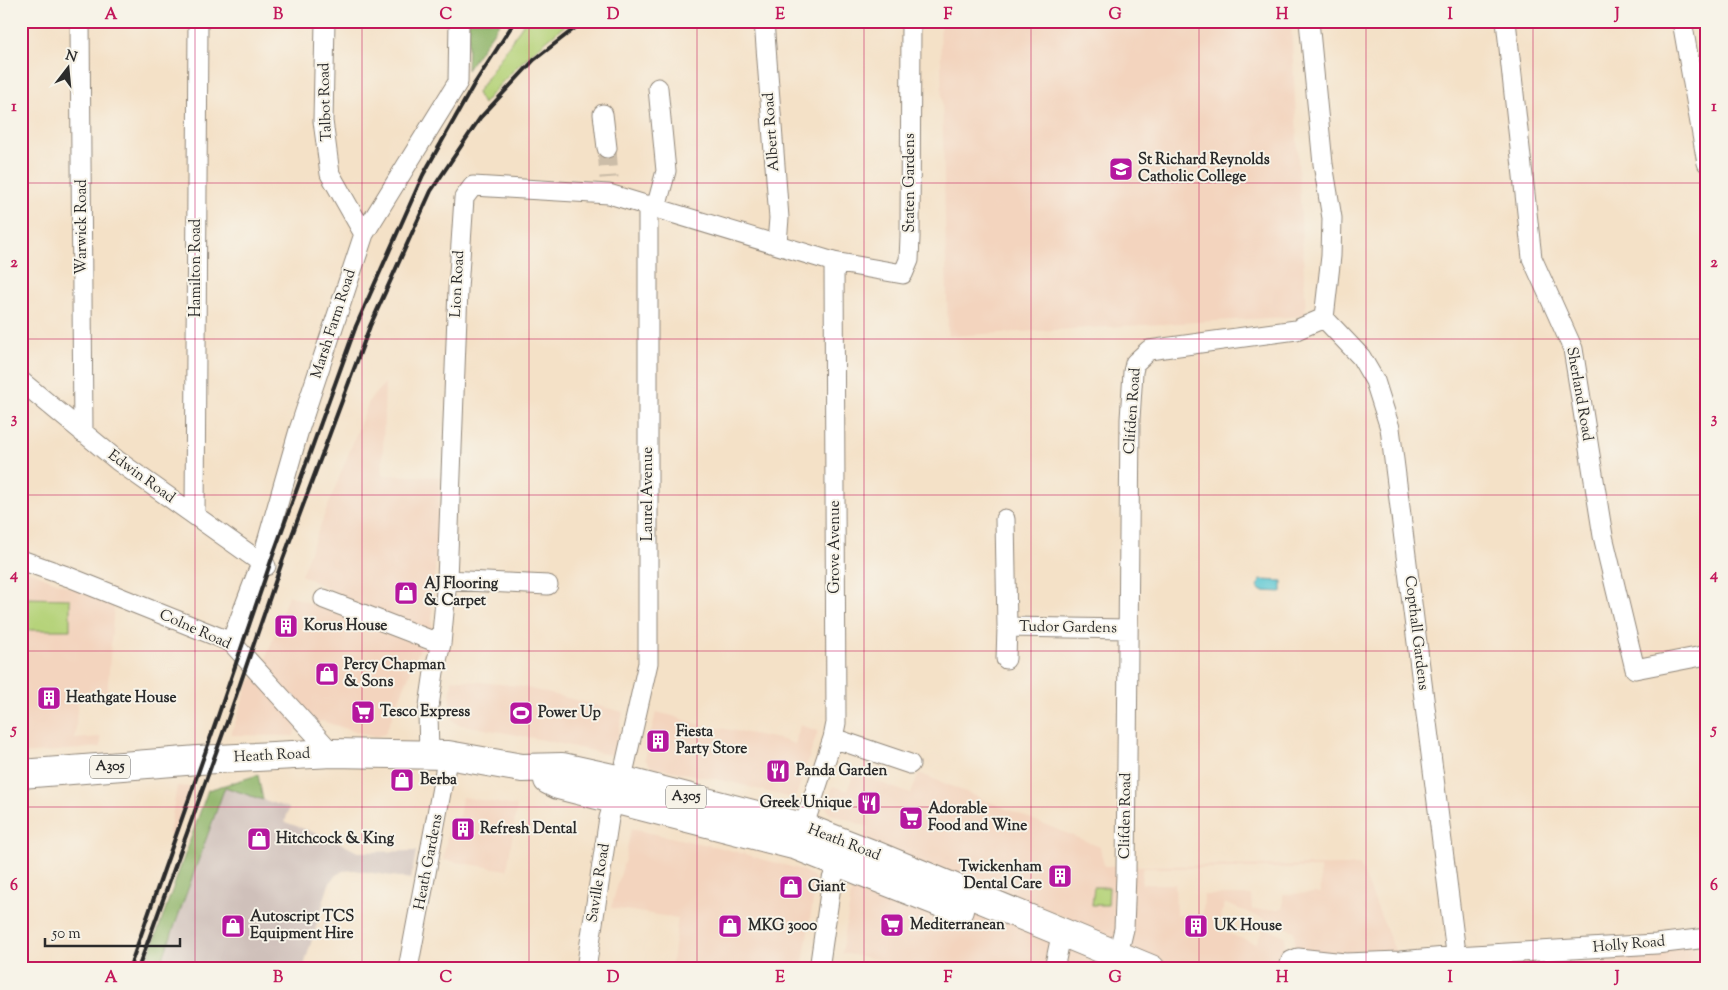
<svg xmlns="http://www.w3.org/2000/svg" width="1728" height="990" viewBox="0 0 1728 990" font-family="'Sorts Mill Goudy',serif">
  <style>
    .built { fill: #f3d4be; fill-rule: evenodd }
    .industrial { fill: #cfc0ba }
    .green { fill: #b6d37a; stroke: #707f52 }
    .forest { fill: #90b56a; stroke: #5e704a }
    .water { fill: #5bc7d3; stroke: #43797f }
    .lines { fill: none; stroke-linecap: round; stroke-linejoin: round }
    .street-tunnel { stroke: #ccbda8; stroke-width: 19; stroke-dasharray: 19 9; stroke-linecap: butt }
    .street-casing { stroke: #908679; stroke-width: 21 }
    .primary-casing { stroke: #908679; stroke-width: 30 }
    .street { stroke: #fff; stroke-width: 19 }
    .primary { stroke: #fff; stroke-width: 28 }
    .rail { stroke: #2b2b2b; stroke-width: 4 }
    .grid { fill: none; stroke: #c2185b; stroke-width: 1; stroke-opacity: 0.55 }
    .labels { text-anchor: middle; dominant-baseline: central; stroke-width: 4; stroke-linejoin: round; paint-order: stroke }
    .shield { fill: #f7f3e8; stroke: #686764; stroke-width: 1 }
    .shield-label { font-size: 14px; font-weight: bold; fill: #2b2b2b }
    .street-label { font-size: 15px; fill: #2b2b2b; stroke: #f7f3e8 }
    .poi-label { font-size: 15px; font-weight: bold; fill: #2b2b2b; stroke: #f7f3e8; text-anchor: start }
    .neatline { fill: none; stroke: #c2185b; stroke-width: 2 }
    .grid-label { font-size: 16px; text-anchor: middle; font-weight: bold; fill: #c2185b }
  </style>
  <rect width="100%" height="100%" fill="#f7f3e8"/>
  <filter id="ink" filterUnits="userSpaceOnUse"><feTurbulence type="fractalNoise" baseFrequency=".02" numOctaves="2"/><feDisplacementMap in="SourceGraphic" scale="10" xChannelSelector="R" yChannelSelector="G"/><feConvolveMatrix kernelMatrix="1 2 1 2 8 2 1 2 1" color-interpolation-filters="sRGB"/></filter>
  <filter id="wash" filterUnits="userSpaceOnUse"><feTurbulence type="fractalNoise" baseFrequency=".0096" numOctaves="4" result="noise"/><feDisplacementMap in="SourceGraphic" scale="20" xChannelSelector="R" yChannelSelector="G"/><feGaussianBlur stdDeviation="1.12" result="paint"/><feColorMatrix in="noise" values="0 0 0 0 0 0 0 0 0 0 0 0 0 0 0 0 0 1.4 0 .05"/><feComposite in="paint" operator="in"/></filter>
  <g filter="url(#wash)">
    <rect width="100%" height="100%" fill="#f4e1c7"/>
    <path class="built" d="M940 21H1291L1306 316 948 336Z
      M385 383 382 475 441 477 431 633 368 609 301 575 370 399Z
      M21 568 114 605 107 696 78 695 75 739 101 737V747L21 754Z
      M288 595 421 646 385 734 373 737 322 721 296 729 294 736 231 735 248 684 265 662Z
      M452 679 519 686 623 712 614 753 610 755 539 739 457 724 451 718 452 709H449Z
      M656 712 673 716 693 723 779 739 795 744 800 725 818 731 796 796 790 798 735 783 651 767 645 759Z
      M854 773 911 794 919 773 1100 847 1104 866 1360 865 1398 958 1707 933V969H917L909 965 842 953 852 887 868 827 829 813 826 806 833 786 847 791ZM915 857 1089 927 1087 932ZM1142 868H1320L1321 893 1283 894V909L1252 910 1251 895H1204L1203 915H1176L1175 884H1142ZM1224 903 1294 931 1295 950 1284 949 1285 936 1264 927 1256 944 1219 930Z
      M177 786 191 787 174 836 169 834Z
      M462 797 517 806 507 870 443 860 450 818 459 819Z
      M631 829 722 848 802 870 813 876 816 882 802 969H671L678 918 611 908 625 859Z"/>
    <path class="industrial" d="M225 787 289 808 285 822 332 839 358 852 416 851 411 879 354 870 343 871 336 875 329 884 303 969H159Z"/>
    <path class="green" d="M525 21H571C538 46 509 72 483 104L477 93Z
      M25 598 70 599V630H25Z
      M1094 887H1109L1108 905H1092Z"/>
    <path class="forest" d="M469 21H501L467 70Z
      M258 775 263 800 225 787 159 969H144L208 790Z"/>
    <path class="water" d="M1261 580 1282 581V592L1261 591 1257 586Z"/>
  </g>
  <g filter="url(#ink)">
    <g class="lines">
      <path class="street-tunnel" d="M607 148 609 178"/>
      <g class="street-casing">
        <path id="street" d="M80 21 83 433
          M325 21 323 121 330 174 364 234
          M764 21 779 218 777 243
          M1506 21 1532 258 1573 349 1603 536 1635 669 1707 655
          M1682 21 1707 163
          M603 114 607 148
          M656 208 666 171 658 88
          M1324 318 1361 357 1375 381 1390 428 1458 969
          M21 381 118 461 266 566
          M195 515 198 21
          M1005 519 1007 627 1006 659
          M21 560 69 577 231 642 332 753
          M447 580 548 585
          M324 599 441 644
          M1007 627 1128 629
          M231 642 261 563 299 430 364 234 458 82 459 21
          M833 738 910 764
          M429 754 428 713 434 672 441 644 447 580 458 289 464 198 473 186 609 194 834 262 903 274 909 260 910 237 911 21
          M800 837 833 738 836 723 834 262
          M1118 954 1124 929 1126 874 1130 419 1133 372 1135 363 1149 350 1296 330 1324 318 1331 256 1332 218 1323 164 1309 21
          M408 969 448 755
          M586 969 609 818 625 765 648 663V205
          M819 969 832 879 843 852
          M1054 969 1062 931
          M1288 969 1291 961 1298 958 1345 963 1400 961 1457 956 1656 944 1707 938"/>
      </g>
      <g class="primary-casing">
        <path id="primary" d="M21 774 198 760 332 753 448 755 522 768 562 767 621 780 803 827 875 855 1151 969
          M548 780 558 785 797 846 959 910"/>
      </g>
      <use href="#street" class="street"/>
      <use href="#primary" class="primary"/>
      <path class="rail" d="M129 969 217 719 273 555 356 326 423 175 473 86 515 21
        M138 969 227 722 283 559 370 326 431 191 480 118 534 60 584 21"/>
    </g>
  </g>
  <path class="grid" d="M195 21V969M362 21V969M529 21V969M697 21V969M864 21V969M1031 21V969M1199 21V969M1366 21V969M1533 21V969M21 183H1707M21 339H1707M21 495H1707M21 651H1707M21 807H1707"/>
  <defs>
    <g id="school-square" transform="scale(1.25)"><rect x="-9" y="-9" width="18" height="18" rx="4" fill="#b5179e" stroke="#f7f3e8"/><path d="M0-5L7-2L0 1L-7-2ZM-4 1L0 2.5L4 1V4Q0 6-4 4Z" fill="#fff"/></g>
    <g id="shop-square" transform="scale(1.25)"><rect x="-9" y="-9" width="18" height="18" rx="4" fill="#b5179e" stroke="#f7f3e8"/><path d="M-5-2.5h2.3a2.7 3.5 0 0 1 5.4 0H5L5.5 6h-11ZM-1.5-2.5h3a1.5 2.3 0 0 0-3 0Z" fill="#fff"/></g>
    <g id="building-square" transform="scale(1.25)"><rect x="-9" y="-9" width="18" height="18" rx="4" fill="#b5179e" stroke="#f7f3e8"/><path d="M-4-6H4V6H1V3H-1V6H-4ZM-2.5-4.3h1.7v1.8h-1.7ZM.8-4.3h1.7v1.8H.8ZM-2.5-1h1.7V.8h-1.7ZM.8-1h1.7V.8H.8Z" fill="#fff"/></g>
    <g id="supermarket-square" transform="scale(1.25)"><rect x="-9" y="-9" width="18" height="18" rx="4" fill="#b5179e" stroke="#f7f3e8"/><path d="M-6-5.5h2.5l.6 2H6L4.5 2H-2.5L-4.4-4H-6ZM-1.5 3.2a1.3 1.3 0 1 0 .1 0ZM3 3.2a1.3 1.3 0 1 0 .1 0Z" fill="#fff"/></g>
    <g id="stadium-square" transform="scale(1.25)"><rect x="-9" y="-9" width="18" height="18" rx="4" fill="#b5179e" stroke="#f7f3e8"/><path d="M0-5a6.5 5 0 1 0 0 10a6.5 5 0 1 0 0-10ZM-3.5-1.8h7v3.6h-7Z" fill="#fff"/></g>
    <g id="restaurant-square" transform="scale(1.25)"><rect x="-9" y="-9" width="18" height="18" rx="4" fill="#b5179e" stroke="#f7f3e8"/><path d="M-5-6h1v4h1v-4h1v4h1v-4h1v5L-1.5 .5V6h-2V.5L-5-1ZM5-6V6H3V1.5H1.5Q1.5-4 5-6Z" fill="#fff"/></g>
  </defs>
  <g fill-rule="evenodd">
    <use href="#school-square" x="1121" y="169"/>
    <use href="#shop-square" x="406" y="593"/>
    <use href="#building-square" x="286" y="626"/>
    <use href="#shop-square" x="327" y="674"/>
    <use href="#building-square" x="49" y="698"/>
    <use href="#supermarket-square" x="363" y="712"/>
    <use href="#stadium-square" x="521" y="713"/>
    <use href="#building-square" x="658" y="741"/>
    <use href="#restaurant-square" x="778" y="771"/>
    <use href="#shop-square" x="402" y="780"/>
    <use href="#restaurant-square" x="869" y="803"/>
    <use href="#supermarket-square" x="911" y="818"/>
    <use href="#building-square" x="463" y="829"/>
    <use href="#shop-square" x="259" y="839"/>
    <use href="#building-square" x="1060" y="876"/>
    <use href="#shop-square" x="791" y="887"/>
    <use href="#supermarket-square" x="892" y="925"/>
    <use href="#shop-square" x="233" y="926"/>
    <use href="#shop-square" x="730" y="926"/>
    <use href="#building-square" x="1196" y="926"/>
  </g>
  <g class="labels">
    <g class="shield">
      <rect x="90" y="755.5" width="40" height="23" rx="4"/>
      <rect x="666" y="785.5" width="40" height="23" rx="4"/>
    </g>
    <g class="shield-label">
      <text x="110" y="767">A305</text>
      <text x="686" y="797">A305</text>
    </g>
    <g class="street-label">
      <text transform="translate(326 102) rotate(-92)">Talbot Road</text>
      <text transform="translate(772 132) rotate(-94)">Albert Road</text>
      <text transform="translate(910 183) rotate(-90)">Staten Gardens</text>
      <text transform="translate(82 227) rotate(-90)">Warwick Road</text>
      <text transform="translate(196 268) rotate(-90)">Hamilton Road</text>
      <text transform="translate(458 284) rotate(-87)">Lion Road</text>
      <text transform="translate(334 324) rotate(-72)">Marsh Farm Road</text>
      <text transform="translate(1579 394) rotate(80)">Sherland Road</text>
      <text transform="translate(1133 411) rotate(-86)">Clifden Road</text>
      <text transform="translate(141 477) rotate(36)">Edwin Road</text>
      <text transform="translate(648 494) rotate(-90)">Laurel Avenue</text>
      <text transform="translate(835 547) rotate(-90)">Grove Avenue</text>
      <text transform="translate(1068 628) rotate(1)">Tudor Gardens</text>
      <text transform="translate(195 630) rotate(24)">Colne Road</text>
      <text transform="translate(1416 633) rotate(83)">Copthall Gardens</text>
      <text transform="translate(272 756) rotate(-3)">Heath Road</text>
      <text transform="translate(1126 816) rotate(-89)">Clifden Road</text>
      <text transform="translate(844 843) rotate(21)">Heath Road</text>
      <text transform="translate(429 862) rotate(-79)">Heath Gardens</text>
      <text transform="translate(599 883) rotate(-81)">Saville Road</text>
      <text transform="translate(1629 945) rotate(-5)">Holly Road</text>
    </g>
    <g class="poi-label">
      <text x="1138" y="160">St Richard Reynolds<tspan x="1138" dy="17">Catholic College</tspan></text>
      <text x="424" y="584">AJ Flooring<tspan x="424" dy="17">&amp; Carpet</tspan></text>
      <text x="304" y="626">Korus House</text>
      <text x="344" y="665">Percy Chapman<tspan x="344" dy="17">&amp; Sons</tspan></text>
      <text x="66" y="698">Heathgate House</text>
      <text x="380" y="712">Tesco Express</text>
      <text x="538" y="713">Power Up</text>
      <text x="676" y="732">Fiesta<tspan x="676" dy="17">Party Store</tspan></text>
      <text x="796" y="771">Panda Garden</text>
      <text x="420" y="780">Berba</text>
      <text x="852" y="803" text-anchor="end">Greek Unique</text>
      <text x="928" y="809">Adorable<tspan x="928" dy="17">Food and Wine</tspan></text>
      <text x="480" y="829">Refresh Dental</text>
      <text x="276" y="839">Hitchcock &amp; King</text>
      <text x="1042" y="867" text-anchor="end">Twickenham<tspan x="1042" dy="17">Dental Care</tspan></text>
      <text x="808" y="887">Giant</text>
      <text x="250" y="917">Autoscript TCS<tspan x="250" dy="17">Equipment Hire</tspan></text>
      <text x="910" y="925">Mediterranean</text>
      <text x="748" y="926">MKG 3000</text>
      <text x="1214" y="926">UK House</text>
    </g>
  </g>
  <rect width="1728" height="990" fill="none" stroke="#f7f3e8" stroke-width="55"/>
  <g transform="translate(68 68) rotate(16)" stroke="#f7f3e8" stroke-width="4" paint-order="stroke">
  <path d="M0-4L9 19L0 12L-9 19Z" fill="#2b2b2b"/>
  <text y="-8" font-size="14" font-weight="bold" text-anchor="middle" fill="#2b2b2b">N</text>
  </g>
  <path d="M45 938v8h135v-8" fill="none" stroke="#2b2b2b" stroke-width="2.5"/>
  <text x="52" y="938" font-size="15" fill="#2b2b2b" stroke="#f7f3e8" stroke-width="4" paint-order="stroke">50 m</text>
  <rect x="28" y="28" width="1672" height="934" class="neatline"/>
  <g class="grid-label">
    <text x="111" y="19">A</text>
    <text x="278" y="19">B</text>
    <text x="446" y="19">C</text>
    <text x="613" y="19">D</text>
    <text x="780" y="19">E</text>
    <text x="948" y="19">F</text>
    <text x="1115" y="19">G</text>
    <text x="1282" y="19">H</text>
    <text x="1450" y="19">I</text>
    <text x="1617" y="19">J</text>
    <text x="14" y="111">1</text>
    <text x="1714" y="111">1</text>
    <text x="14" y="267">2</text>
    <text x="1714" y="267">2</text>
    <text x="14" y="423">3</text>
    <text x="1714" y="423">3</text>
    <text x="14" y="579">4</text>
    <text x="1714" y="579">4</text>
    <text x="14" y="734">5</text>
    <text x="1714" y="734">5</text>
    <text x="14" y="890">6</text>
    <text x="1714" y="890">6</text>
    <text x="111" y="982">A</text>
    <text x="278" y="982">B</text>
    <text x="446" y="982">C</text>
    <text x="613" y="982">D</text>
    <text x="780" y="982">E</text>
    <text x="948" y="982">F</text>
    <text x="1115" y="982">G</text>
    <text x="1282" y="982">H</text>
    <text x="1450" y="982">I</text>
    <text x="1617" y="982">J</text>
  </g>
</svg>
